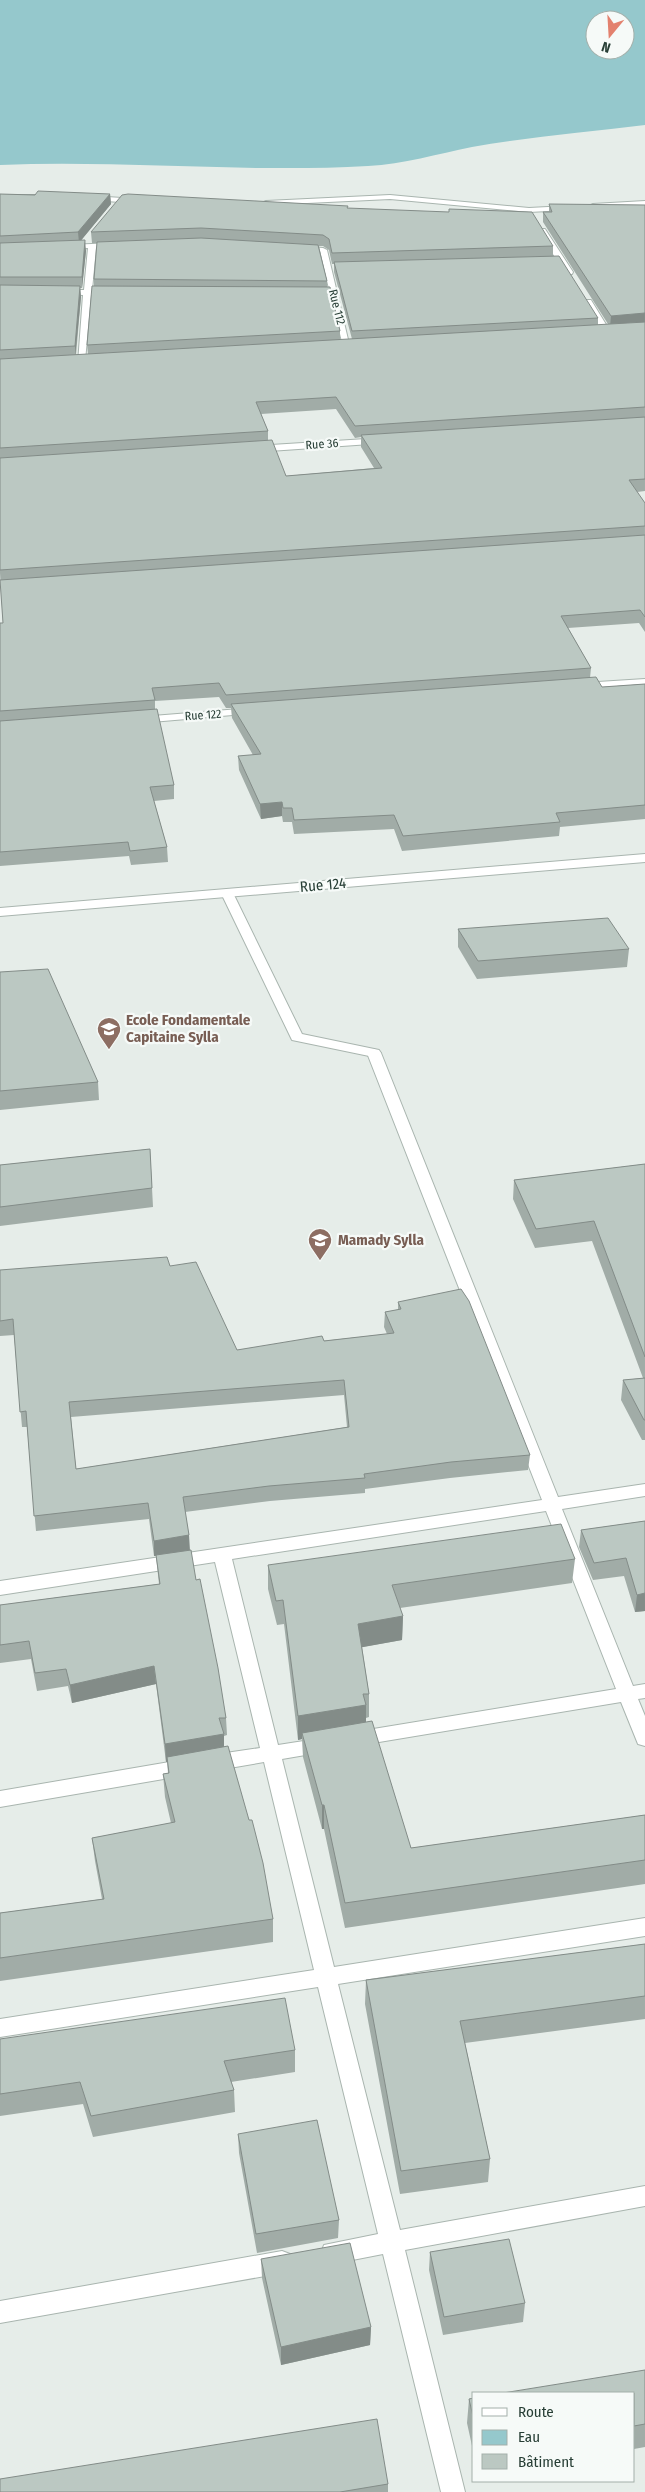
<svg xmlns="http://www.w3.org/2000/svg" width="645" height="2492" viewBox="0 0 645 2492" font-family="'Fira Sans Condensed',sans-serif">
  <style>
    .water { fill: #95c8cc; fill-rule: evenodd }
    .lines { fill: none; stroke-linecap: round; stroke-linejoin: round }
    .lane-casing { stroke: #a9b5af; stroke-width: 2 }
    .street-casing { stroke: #a9b5af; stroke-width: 2 }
    .lane { fill: #fff; fill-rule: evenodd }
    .street { fill: #fff; fill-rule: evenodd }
    .wall { fill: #a1aca7; fill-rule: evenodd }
    .shaded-wall { fill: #838c88 }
    .building { fill: #bbc8c2; stroke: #838c88; fill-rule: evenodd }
    .labels { text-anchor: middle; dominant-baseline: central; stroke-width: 4.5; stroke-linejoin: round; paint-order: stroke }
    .far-street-label { font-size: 12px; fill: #273e35; stroke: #f6faf8 }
    .street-label { font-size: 15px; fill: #273e35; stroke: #f6faf8 }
    .education-label { font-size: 15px; font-weight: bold; fill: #785e54; stroke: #f6faf8; text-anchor: start }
  </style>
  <rect width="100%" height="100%" fill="#e6ede9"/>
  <path class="water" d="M0 0H645V125C588 132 529 137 472 147 437 154 404 164 368 166 245 173 122 160 0 165ZM595 20H625V50H595Z"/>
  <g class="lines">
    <g class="lane-casing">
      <path id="lane" d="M227 889 233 893 302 1034 379 1050 381 1053 379 1056 374 1057 292 1040 221 893Z"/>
    </g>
    <g class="street-casing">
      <path id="street" d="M390 195 529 208 567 206 571 208 567 210 529 212 390 199 266 205 262 203 266 201Z
        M91 196 138 199 142 201 138 203 88 200 87 198Z
        M645 201V205L593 208 589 206 593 204Z
        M539 229H545L573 272 572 274H566L538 231Z
        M116 243 120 245 119 247 96 248 92 290 112 291 116 293 112 295H91L85 361 78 363 83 295 60 294 56 292 60 290H84L88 248 67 249 63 247 67 245Z
        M296 246 323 248 327 250 350 348 343 346 320 252 295 248Z
        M585 300H591L610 331 609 333H603L584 302Z
        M382 438 385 439V443L255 452 250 449 255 446Z
        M645 679V685L582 689 577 686 582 683Z
        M252 708 256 709V713L140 723 134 720 140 717Z
        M645 854V862L0 916V908Z
        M374 1049 381 1053 558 1497 645 1484V1496L562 1509 633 1686 645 1684V1698L638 1699 645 1716V1746L638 1744 621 1702 355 1746 348 1744 346 1739 348 1734 355 1732 616 1689 546 1511 232 1559 278 1745 323 1738 330 1740 332 1745 330 1750 323 1752 282 1759 334 1967 645 1918V1936L338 1984 400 2230 645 2186V2206L405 2250 465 2492H441L383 2254 332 2264 324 2261 321 2253 324 2245 378 2234 318 1987 0 2037V2019L314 1970 264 1762 212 1771 205 1768 203 1763 205 1758 212 1755 260 1748 215 1562 0 1595V1581L542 1500 367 1053Z
        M187 1759 194 1762 196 1767 194 1772 187 1775 0 1807V1791Z
        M282 2251 290 2254 293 2262 290 2270 282 2273 0 2323V2301Z"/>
    </g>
    <use href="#lane" class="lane"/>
    <use href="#street" class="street"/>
  </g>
  <path class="wall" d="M0 194H110L111 204 81 240 86 251 82 288H80L81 297 76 355 88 354 87 345 94 286V279L97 243H92L91 232 348 208 553 246V256L598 318V325L608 324 543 222V212H549V204L645 205V491L637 492 645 503V632L639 623 568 628 591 668 590 678 602 687 645 684V819L560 827 559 836 402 851 394 829 294 834 292 822H283L282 816 261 819 239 770 238 756 253 755 232 718 231 708H226L219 697 155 701V710L174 785V799L154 801 167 847 168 862 131 865 129 856 0 866V623H3L0 573ZM319 246H323L329 250 332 264H334V272L352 339 340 340V331L327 287V281ZM336 409 355 438 361 437V447L374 468 286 476 268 441V431L261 414Z
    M458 929 629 949 627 967 477 979 458 947Z
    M0 972 98 1082 99 1100 0 1110Z
    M150 1149 153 1207 0 1226V1165Z
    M645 1164V1440H642L621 1400 623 1380 643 1378 592 1241 535 1248 513 1199 514 1180Z
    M170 1266 237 1350 387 1334 384 1327 385 1312 398 1310V1302L530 1455 528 1470 450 1478 365 1489V1493L270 1501 185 1512 189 1535V1550L226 1718 227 1735 224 1736V1747L273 1919V1942L0 1981V1913L102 1899 95 1861 92 1838 171 1823 165 1797 163 1774 168 1773 167 1761 166 1762 156 1684 72 1703 68 1686 37 1691 31 1659 0 1663V1605L159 1584 156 1556H154L149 1519 36 1531 27 1427H22L14 1335 0 1336V1270ZM344 1395 347 1427 76 1469 71 1417Z
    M645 1521V1611L635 1612 624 1576 593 1580 579 1547 581 1530Z
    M575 1559 572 1583 400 1608 403 1616 402 1640 362 1647 369 1694V1717L366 1718V1722L411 1848 645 1815V1884L345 1928 324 1829H322L303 1757 302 1739 298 1740 284 1624 277 1625 268 1589V1565Z
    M645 1944V2019L465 2043 490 2159 488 2182 400 2194 365 2004 366 1980Z
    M0 2039 295 2050V2072L231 2082 234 2090 235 2112 93 2137 83 2104 0 2116Z
    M238 2134 339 2220 338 2238 257 2253 239 2153Z
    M430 2252 525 2303 523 2322 443 2335 429 2270Z
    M261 2259 371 2327 370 2345 281 2365 262 2278Z
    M645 2370V2447L634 2449V2393Z
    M474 2398V2455L467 2423 469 2399Z
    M388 2484V2492H0Z"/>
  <path class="shaded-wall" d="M110 194 111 204 79 243 78 232Z
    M85 240 86 251 82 288V277Z
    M80 286 81 297 75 357V346Z
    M645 313V324L610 327 611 316Z
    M282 802V816L261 819 260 804Z
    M189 1535 190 1551 154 1556V1541Z
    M645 1593V1611L635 1612 637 1595Z
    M403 1616 402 1640 358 1648V1624Z
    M154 1666 156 1684 72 1703 70 1685Z
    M366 1705V1729L302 1733V1739L298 1740V1716Z
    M224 1734V1752L166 1762 165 1744Z
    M322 1805H324V1829H322Z
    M371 2327 370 2345 281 2365V2347Z"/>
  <path class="building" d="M38 191 110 194 78 232 0 236V194L35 195Z
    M128 194 348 206 347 208 449 212V209L532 212 553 246 332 253 329 239 323 235 201 228 91 232 122 195Z
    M549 204 645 205V313L611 316 543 212H552Z
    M201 238 318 245 327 281 94 279 97 242Z
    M85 240 82 277H0V243Z
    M559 256 598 318 352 331 334 262Z
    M0 285 80 286 75 346 0 350Z
    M92 286 330 287 340 331 87 345Z
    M645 322V407L355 426 336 397 256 402 268 431 0 448V359Z
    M645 417V479L629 480 645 503V526L0 570V458L272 440 286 476 382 468 361 435Z
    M645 535V617L640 610 561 616 591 668 226 695 219 683 152 688 155 700 0 711V623H3L0 580Z
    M596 677 602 687 645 684V805L556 813 560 822 403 836 394 815 294 820 292 808H283L282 802 260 804 238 756 261 754 231 704Z
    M157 709 174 785 150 787 167 847 130 851 128 842 0 852V721Z
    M608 918 629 949 478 961 458 929Z
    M48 969 98 1082 0 1091V972Z
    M150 1149 152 1188 0 1207V1165Z
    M645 1164V1357L594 1221 536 1229 514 1180Z
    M167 1257 170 1266 196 1262 237 1350 322 1336 324 1341 394 1333 385 1312 401 1309 398 1302 461 1289 469 1301 530 1455 451 1462 364 1474 365 1478 269 1486 183 1497 189 1535 154 1541 148 1503 34 1516 26 1411 20 1412 13 1319 0 1321V1270ZM344 1380 349 1427 76 1469 69 1402Z
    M645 1378V1420H644L623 1380Z
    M645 1521V1593L637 1595 626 1558 594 1563 581 1530Z
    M561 1524 575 1559 392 1585 403 1616 358 1624 369 1694H363L366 1705 298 1716 283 1600 276 1601 268 1565Z
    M191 1550 196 1580 200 1579 218 1668 226 1718H219L224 1734 165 1744 154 1666 70 1685 66 1669 35 1673 29 1641 0 1645V1605L160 1584 156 1555Z
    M372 1721 411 1848 645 1815V1860L345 1903 324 1805H322L302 1733Z
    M228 1746 249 1820H252L263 1863 273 1919 0 1958V1913L104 1899 92 1838 175 1822 163 1774 169 1773 167 1757Z
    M645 1944V1996L460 2021 490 2159 401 2171 366 1980Z
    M285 1998 295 2050 224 2061 234 2090 91 2116 80 2082 0 2094V2039Z
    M317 2120 339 2220 256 2234 238 2134Z
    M509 2239 525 2303 444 2317 430 2252Z
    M350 2243 371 2327 281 2347 261 2259Z
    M645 2370V2424L634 2426V2393H503Z
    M474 2398V2421L469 2399Z
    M377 2419 388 2484 340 2492H0V2479Z"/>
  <defs>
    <g id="school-pin" transform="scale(1.25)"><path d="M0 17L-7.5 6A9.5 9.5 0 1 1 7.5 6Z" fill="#8d6e63" stroke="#f6faf8"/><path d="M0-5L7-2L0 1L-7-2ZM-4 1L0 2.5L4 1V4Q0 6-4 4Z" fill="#fff"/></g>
  </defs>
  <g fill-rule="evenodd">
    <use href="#school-pin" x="109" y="1029"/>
    <use href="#school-pin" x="320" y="1240"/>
  </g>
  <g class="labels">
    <g class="far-street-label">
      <text transform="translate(337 307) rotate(76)">Rue 112</text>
      <text transform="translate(322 444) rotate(-4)">Rue 36</text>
      <text transform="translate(203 715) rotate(-4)">Rue 122</text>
    </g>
    <g class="street-label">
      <text transform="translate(323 885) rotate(-5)">Rue 124</text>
    </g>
    <g class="education-label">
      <text x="126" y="1020">Ecole Fondamentale<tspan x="126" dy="17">Capitaine Sylla</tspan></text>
      <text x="338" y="1240">Mamady Sylla</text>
    </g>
  </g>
  <rect x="472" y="2392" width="162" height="90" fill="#f6faf8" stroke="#a3afaa"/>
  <rect x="482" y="2408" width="25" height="8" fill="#ffffff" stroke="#a3afaa"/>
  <text x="518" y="2417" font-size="15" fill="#273e35">Route</text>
  <rect x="482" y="2430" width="25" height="15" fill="#95c8cc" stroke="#a3afaa"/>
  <text x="518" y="2442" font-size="15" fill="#273e35">Eau</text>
  <rect x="482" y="2454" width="25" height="15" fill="#bbc8c2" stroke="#a3afaa"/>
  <text x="518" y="2467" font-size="15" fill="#273e35">Bâtiment</text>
  <g transform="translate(610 35) rotate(198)"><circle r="24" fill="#f6faf8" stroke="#a3afaa"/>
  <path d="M0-4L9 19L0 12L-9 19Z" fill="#e3816e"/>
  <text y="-8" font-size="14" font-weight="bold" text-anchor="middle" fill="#273e35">N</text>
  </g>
</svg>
